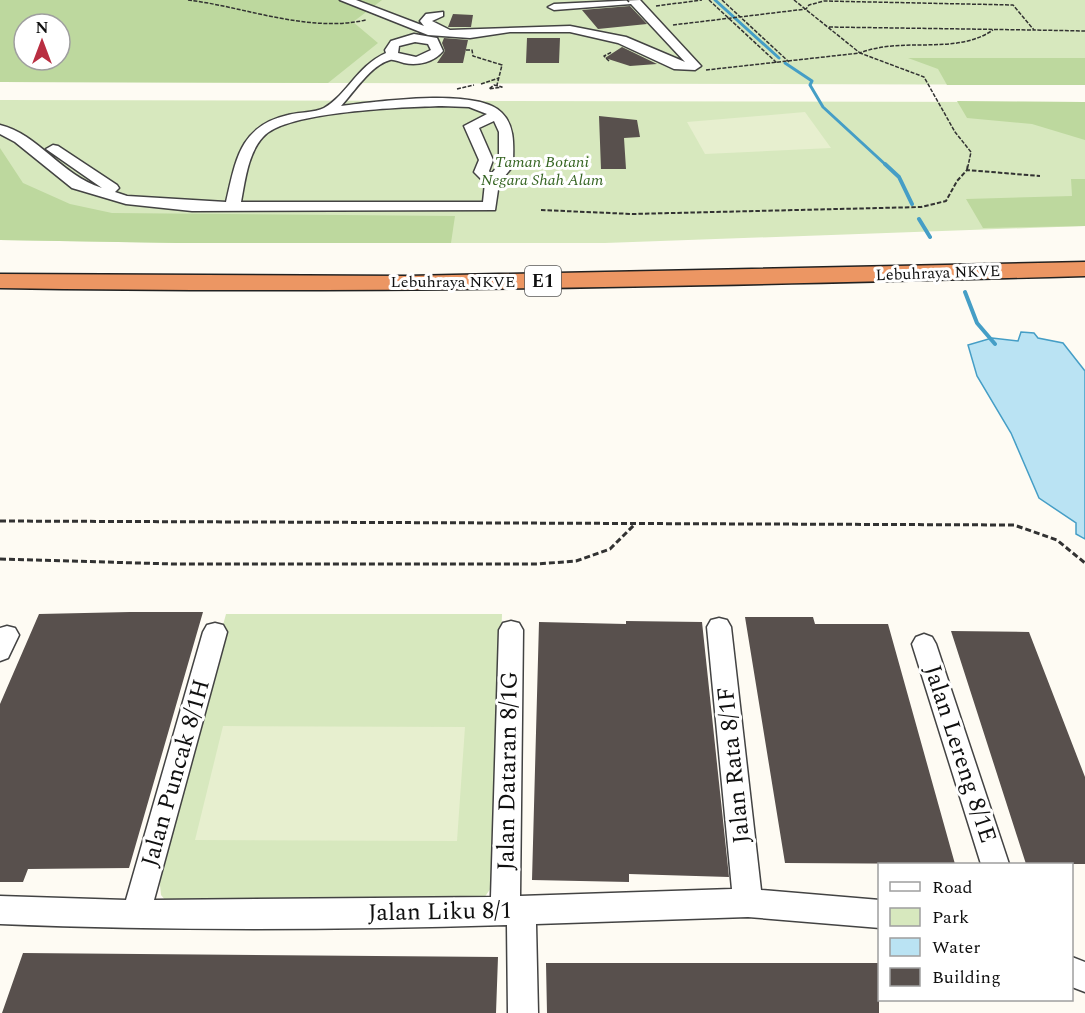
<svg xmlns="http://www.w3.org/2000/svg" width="1085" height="1013" viewBox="0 0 1085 1013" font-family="Spectral,serif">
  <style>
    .green { fill: #d7e8be; fill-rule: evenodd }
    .forest { fill: #bdd89e; fill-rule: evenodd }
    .pitch { fill: #e7efcf }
    .water { fill: #bae3f3; stroke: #459ec6; stroke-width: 1.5 }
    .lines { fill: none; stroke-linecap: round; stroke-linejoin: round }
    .stream-far1 { stroke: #459ec6; stroke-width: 3 }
    .stream { stroke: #459ec6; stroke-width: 4 }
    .building { fill: #58504d }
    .minor-casing { stroke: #434343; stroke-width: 3 }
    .highway-casing { stroke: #212121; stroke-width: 3 }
    .path-far2 { stroke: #323232; stroke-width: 1.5; stroke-dasharray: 4 1.5; stroke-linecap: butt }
    .path-far1 { stroke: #323232; stroke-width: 2; stroke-dasharray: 4.5 2; stroke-linecap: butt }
    .path { stroke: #323232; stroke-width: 3; stroke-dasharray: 6 3; stroke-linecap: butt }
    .minor { fill: #fff; fill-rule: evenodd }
    .highway { fill: #ec9663; fill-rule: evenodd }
    .path-bridge { stroke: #323232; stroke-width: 1.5; stroke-dasharray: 4 1.5; stroke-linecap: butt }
    .labels { text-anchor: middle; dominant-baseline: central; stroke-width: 6; stroke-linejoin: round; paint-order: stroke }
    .far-park-label { font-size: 16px; font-style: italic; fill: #366523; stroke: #fff }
    .far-street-label { font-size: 16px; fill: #101010; stroke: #fff }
    .shield { fill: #fff; stroke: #585858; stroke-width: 1.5 }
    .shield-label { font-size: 18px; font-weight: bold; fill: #101010 }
    .near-street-label { font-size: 24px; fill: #101010; stroke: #fff }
  </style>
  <rect width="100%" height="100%" fill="#fefbf3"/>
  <path class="green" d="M0 0H1085V85L0 82ZM24 24H60V60H24Z
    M0 100 1085 102V226L605 243H177L0 240Z
    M226 614H502L493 885 484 898 171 907 161 895 158 866Z"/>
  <path class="forest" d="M0 0H382L353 22 378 43 328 83 0 82ZM24 24H60V60H24Z
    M908 58H1085V85H947L938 69Z
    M957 101 1085 102V140L1032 124 967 118Z
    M0 148 23 183 70 204 112 213 455 216 451 243H177L0 240Z
    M1071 179H1085V226L983 228 966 199 1072 196Z"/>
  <path class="pitch" d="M805 112 831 148 705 154 687 122Z
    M223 726 465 727 457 841 195 840Z"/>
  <path class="water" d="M1021 332 1034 333 1038 338 1063 343 1085 371V539L1076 534V523L1039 498 1011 433 977 376 968 345 992 338 1018 341Z"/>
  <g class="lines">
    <path class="stream-far1" d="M715 0 779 58
      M785 63 812 81 810 85 823 107 887 166"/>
    <path class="stream" d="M885 164 899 177 912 204
      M919 219 930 237
      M965 292 977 323 995 344"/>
  </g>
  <path class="building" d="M630 6 647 24 598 29 582 10Z
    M453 14 473 15 471 27H448Z
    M444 38 468 40 463 63H437L445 51 442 43Z
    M527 38H560L559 63H526Z
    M622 47 657 64 630 66 605 58Z
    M599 116 637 120 640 137 624 138 626 169H601Z
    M130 612H203L129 868 28 869 23 882H0V704L39 614Z
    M745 617H813L815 624H888L955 864 785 863Z
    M626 621 702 622 729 877 629 874V882L532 880 539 622 626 624Z
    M951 631 1029 632 1085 777V864H1026Z
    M23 953 498 957 496 1013H2Z
    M546 963H879V1013H547Z"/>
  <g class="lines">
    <g class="minor-casing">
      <path id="minor" d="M340 0H356L424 26 420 21 426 14 443 12V16L432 21 450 30 570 26 626 37 685 62 631 4 554 10 548 7 554 4 640 0 701 66 695 70 674 69 618 43 570 32H510L470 38 428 35Z
        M414 34 437 38 443 51C434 62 418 66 404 63 399 62 394 59 390 60 371 65 354 92 341 106 375 102 478 87 502 113 516 127 513 148 513 166L499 183 495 210 192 211 126 204 72 188 15 142 0 134V125C38 134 61 175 102 188L46 149 53 145 58 146 117 185 119 188 115 192 127 196 226 202C236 159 240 126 288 115 298 112 315 113 324 108 347 95 357 66 386 53L385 50 391 41ZM415 42 428 44 431 50 416 57 398 53 399 46ZM442 106 469 107 487 114 464 126 479 160 474 172 485 183 483 202H241C245 181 248 153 263 137 285 111 406 107 442 106ZM494 121 499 132V165L491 174 489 171 493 160 479 128Z
        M719 618 727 620 731 627 761 890 880 900V928L748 917 536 924 538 1013H508L507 925C338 930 169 931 0 924V896L126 900 203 632 207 625 215 623 223 625 227 632 154 900 491 897 499 630 503 623 511 621 519 623 523 630 520 896 732 889 707 627 711 620Z
        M7 626 15 628 19 635 8 658 0 661V628Z
        M924 634 932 637 936 644 1009 864H981L912 644 916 637Z
        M1072 957 1085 962V992L1072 987Z"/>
    </g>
    <g class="highway-casing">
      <path id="highway" d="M1085 262V276C723 286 362 294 0 288V274L407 276Z"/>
    </g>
    <path class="path-far2" d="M188 0C246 7 307 33 366 20
      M709 0 777 63
      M722 0 789 62
      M794 0 860 53C902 36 955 56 993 30
      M656 6 702 0
      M673 25 806 9 809 5 824 1 1013 5 1034 30 1085 31
      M829 27 1034 30
      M466 50H472L473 56 502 65 497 85
      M609 61 604 56 612 52
      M706 70 860 53 924 77 955 132 971 152 968 166
      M481 84 499 78
      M494 85 502 87 489 89Z
      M457 89 474 85"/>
    <path class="path-far1" d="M967 170 968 164
      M541 210 632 214 921 207 946 201 957 181 967 170 1040 176"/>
    <path class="path" d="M0 521 1014 525 1057 540 1085 563
      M0 559 173 564H537L576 561 610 549 634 525"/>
    <use href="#minor" class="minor"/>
    <use href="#highway" class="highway"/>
    <path class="path-bridge" d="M627 0 629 2"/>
  </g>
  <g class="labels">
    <g class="far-park-label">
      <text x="542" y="162">Taman Botani<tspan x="542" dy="18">Negara Shah Alam</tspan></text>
    </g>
    <g class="far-street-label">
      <text transform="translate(938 273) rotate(-2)">Lebuhraya NKVE</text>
      <text x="453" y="282">Lebuhraya NKVE</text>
    </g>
    <rect class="shield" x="525" y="266" width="36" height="30" rx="4.5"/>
    <g class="shield-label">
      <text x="543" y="281">E1</text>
    </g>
    <g class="near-street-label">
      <text transform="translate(960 754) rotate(72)">Jalan Lereng 8/1E</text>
      <text transform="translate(734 765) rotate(-96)">Jalan Rata 8/1F</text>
      <text transform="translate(508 771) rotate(-89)">Jalan Dataran 8/1G</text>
      <text transform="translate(176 773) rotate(-74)">Jalan Puncak 8/1H</text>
      <text transform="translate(440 912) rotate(-1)">Jalan Liku 8/1</text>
    </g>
  </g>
  <rect x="878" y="863" width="195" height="138" fill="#ffffff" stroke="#9f9f9f" stroke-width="1.5"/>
  <rect x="890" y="882" width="30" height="9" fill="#ffffff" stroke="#9f9f9f" stroke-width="1.5"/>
  <text x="932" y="893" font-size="18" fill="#101010">Road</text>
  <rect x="890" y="908" width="30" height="18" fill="#d7e8be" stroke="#9f9f9f" stroke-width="1.5"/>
  <text x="932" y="923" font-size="18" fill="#101010">Park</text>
  <rect x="890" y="938" width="30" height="18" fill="#bae3f3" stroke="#9f9f9f" stroke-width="1.5"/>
  <text x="932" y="953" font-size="18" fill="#101010">Water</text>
  <rect x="890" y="968" width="30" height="18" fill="#58504d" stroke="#9f9f9f" stroke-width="1.5"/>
  <text x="932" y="983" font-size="18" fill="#101010">Building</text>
  <g transform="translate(42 42)"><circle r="28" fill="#ffffff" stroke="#9f9f9f" stroke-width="1.5"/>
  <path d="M0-4.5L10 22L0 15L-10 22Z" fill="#b92e41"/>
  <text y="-9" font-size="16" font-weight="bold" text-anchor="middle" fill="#101010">N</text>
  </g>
</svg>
